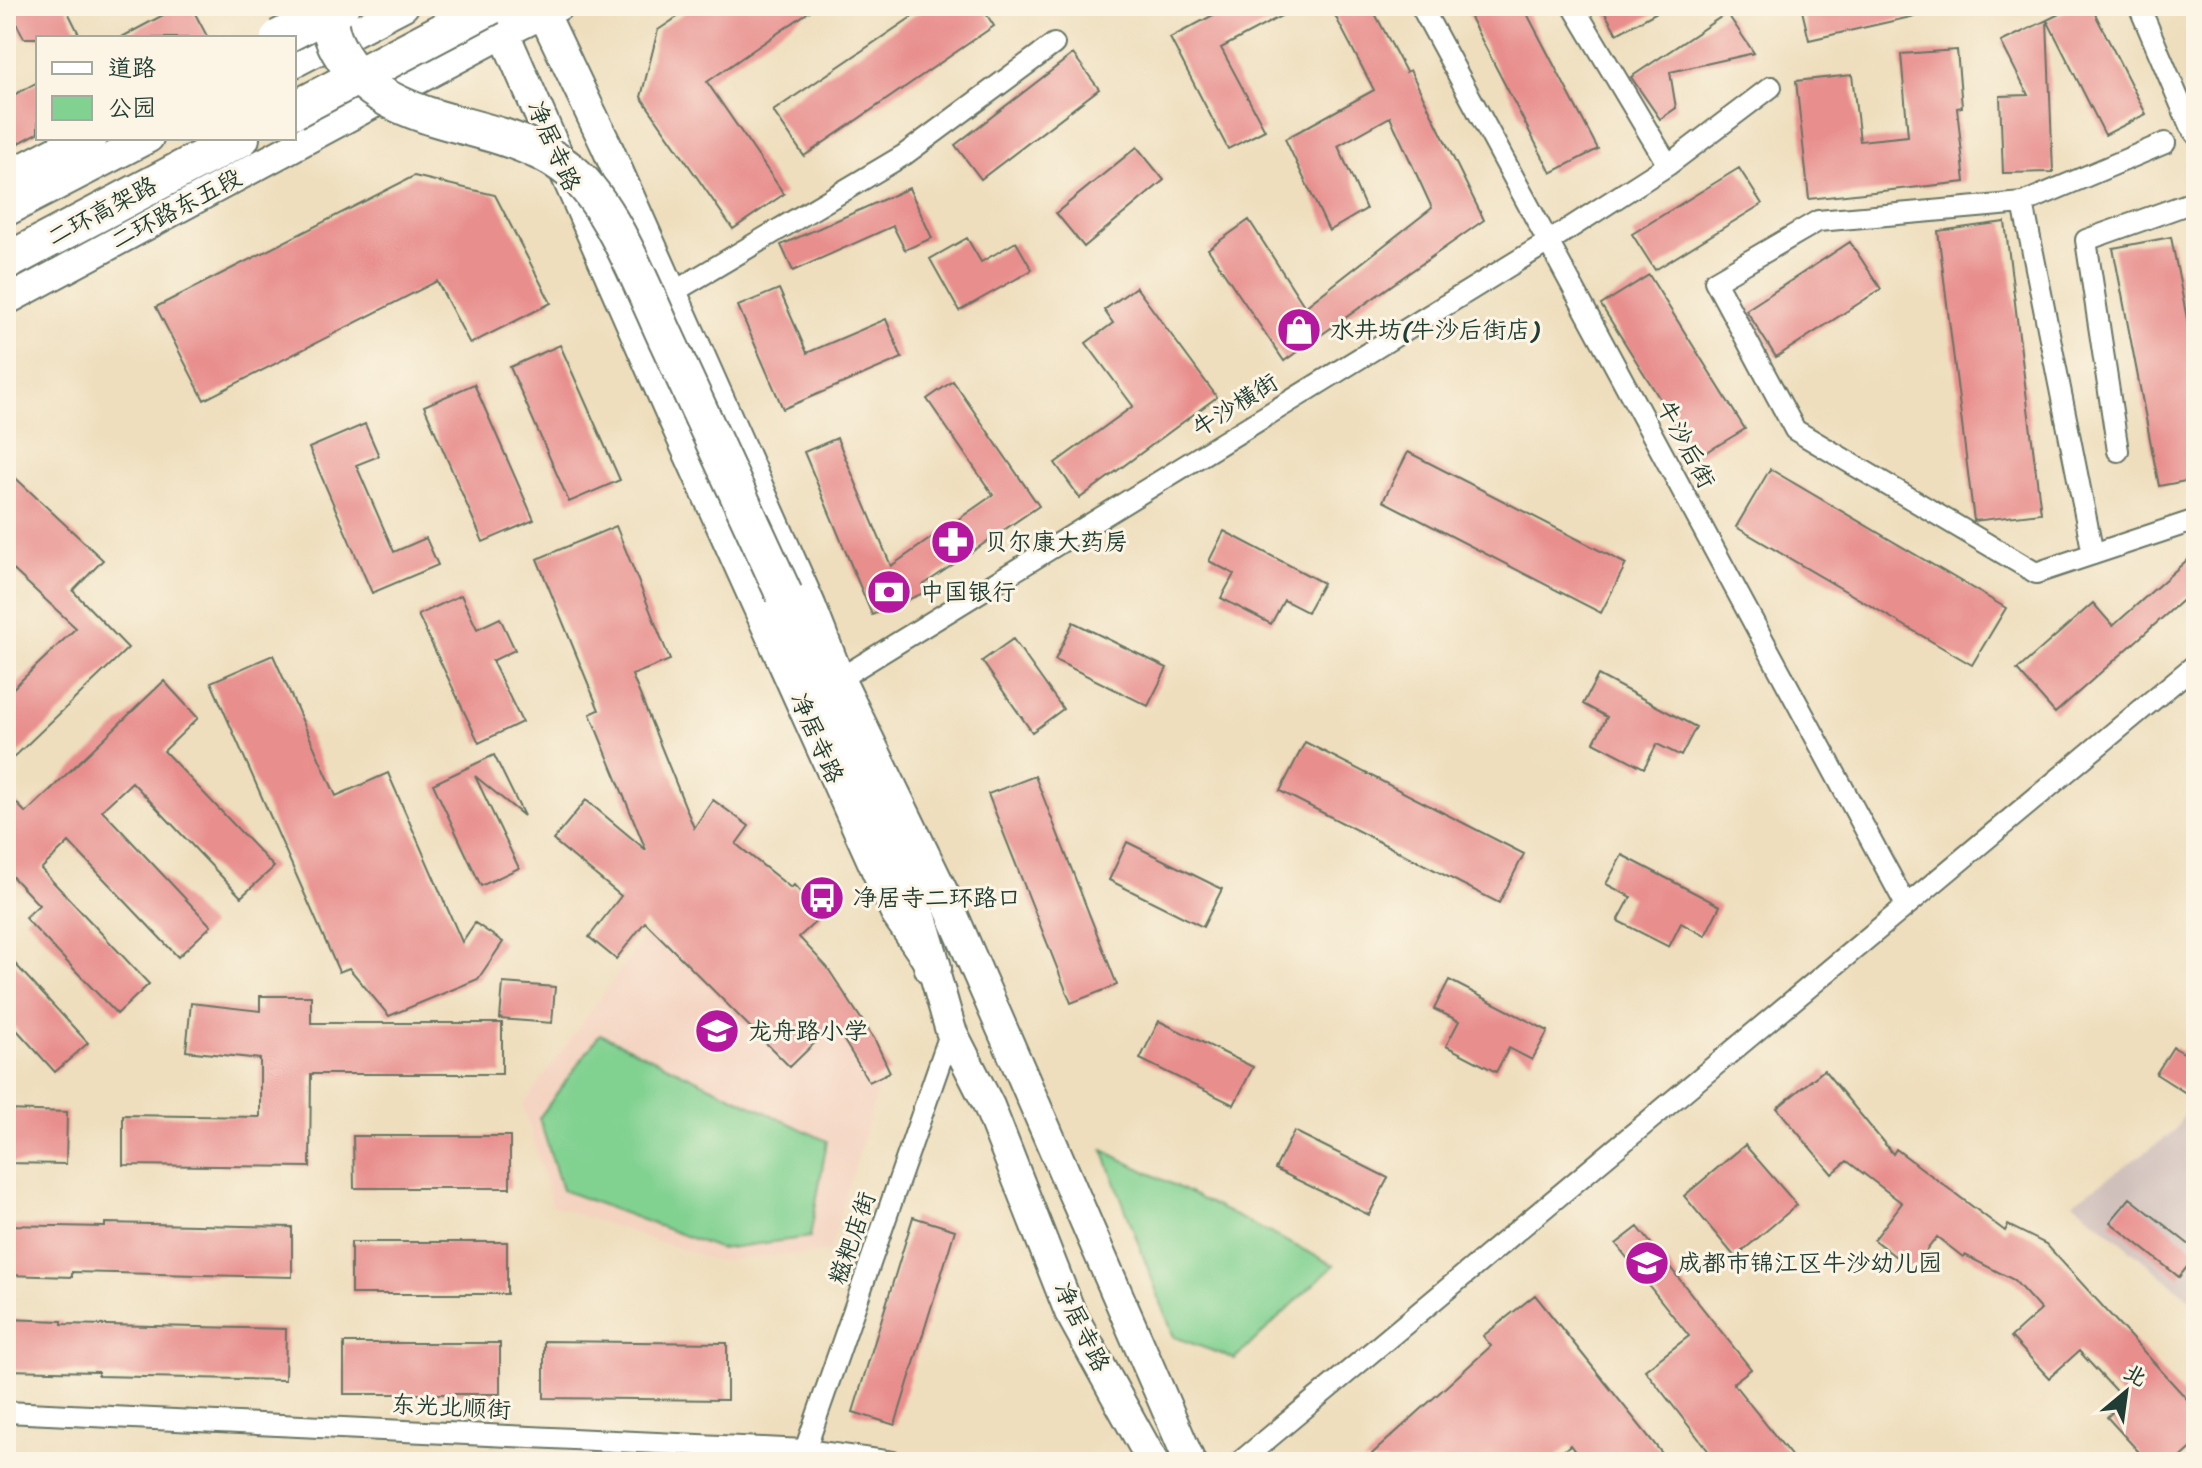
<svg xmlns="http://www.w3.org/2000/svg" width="2202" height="1468" viewBox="0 0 2202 1468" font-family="Sriracha,'LXGW WenKai TC',sans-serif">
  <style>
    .built { fill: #f4d3c1 }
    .industrial { fill: #d0c0bc }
    .green { fill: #81d191; stroke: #508762; stroke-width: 2 }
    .building { fill: #e88f8e }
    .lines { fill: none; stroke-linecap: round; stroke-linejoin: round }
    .street-casing { stroke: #677564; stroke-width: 24 }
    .secondary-casing { stroke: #677564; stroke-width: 32 }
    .primary-casing { stroke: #677564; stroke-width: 34 }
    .highway-casing { stroke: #677564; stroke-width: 40 }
    .street { stroke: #fff; stroke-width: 20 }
    .secondary { stroke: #fff; stroke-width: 28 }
    .primary { stroke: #fff; stroke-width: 30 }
    .highway { stroke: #fff; stroke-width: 36 }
    .highway-bridge-casing { stroke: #677564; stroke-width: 40; stroke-linecap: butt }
    .highway-bridge { stroke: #fff; stroke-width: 36 }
    .labels { text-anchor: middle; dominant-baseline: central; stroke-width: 6; stroke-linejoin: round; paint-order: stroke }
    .street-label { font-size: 24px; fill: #1f3d34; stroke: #fcf5e5 }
    .poi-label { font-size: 24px; fill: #1f3d34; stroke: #fcf5e5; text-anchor: start }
  </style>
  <rect width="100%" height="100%" fill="#fcf5e5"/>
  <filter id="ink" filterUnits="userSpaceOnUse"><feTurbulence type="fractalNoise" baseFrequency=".0125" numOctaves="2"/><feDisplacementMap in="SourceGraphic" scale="16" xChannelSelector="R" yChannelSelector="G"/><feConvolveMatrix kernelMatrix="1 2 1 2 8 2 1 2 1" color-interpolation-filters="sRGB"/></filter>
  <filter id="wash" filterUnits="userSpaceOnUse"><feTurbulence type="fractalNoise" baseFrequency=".006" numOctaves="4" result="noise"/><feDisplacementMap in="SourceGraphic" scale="32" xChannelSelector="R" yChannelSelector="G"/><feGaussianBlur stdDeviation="1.8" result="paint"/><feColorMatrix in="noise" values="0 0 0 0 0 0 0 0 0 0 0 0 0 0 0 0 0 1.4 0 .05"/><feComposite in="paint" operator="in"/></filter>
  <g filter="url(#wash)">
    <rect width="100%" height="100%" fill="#eedebd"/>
    <path class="built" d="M682 885 831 986 882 1076 829 1252 716 1261 552 1205 523 1105Z"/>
    <path class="industrial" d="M2196 1093V1304L2073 1202 2174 1132Z"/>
    <path class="green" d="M600 1034 827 1141 810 1237 720 1249 562 1190 539 1118Z
      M1103 1150 1334 1265 1235 1359 1174 1337Z"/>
    <g id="blocks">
      <path class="building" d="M7 6H65L81 38H24Z
        M180 6H191L208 38H120Z
        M694 6H817L707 82 784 194 733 229 641 97 658 30Z
        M928 6H981L994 26 804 156 773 111Z
        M1230 6H1300L1221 48 1265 130 1228 149 1170 38Z
        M1330 6H1371L1406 72 1410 70 1484 220 1284 361 1208 249 1249 220 1305 307 1432 208 1390 117 1338 146 1366 209 1329 231 1285 139 1374 90Z
        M1464 6H1523L1598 149 1551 173Z
        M1601 6H1668L1617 34Z
        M1801 6H1923L1924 14 1809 40Z
        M2075 6H2091L2146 114 2105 135 2047 20Z
        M1727 13 1754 53 1670 72 1676 108 1660 119 1631 77Z
        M2047 20 2053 172 2003 173 2000 96 2028 95 2001 42Z
        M1957 50 1962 107 1957 108 1965 182 1809 199 1796 81 1852 75 1860 141 1908 136 1901 54Z
        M1073 54 1099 89 981 179 955 145Z
        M38 82V133L6 150V99Z
        M1137 147 1164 180 1084 247 1056 213Z
        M1739 168 1762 204 1655 270 1632 234Z
        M414 176 495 195 551 303 470 344 437 281 204 400 156 307Z
        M909 188 932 238 905 250 893 226 793 271 781 245Z
        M2005 222 2041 513 1974 521 1938 231Z
        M2171 237 2196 365V479L2159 486 2113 248Z
        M967 238 981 262 1016 242 1032 270 959 311 930 259Z
        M1850 242 1881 289 1776 357 1746 310Z
        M1649 275 1745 429 1697 458 1601 305Z
        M1136 287 1217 397 1080 498 1055 463 1133 406 1086 343 1113 323 1104 310Z
        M779 289 807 353 886 319 902 358 783 409 738 306Z
        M560 345 620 480 569 502 510 367Z
        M953 381 1039 506 923 585 926 592 872 615 804 452 837 438 891 566 993 495 927 399Z
        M474 384 534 520 483 542 424 406Z
        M365 424 379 456 356 465 394 552 426 538 438 565 372 593 309 448Z
        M1408 452 1626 564 1601 613 1383 501Z
        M6 469 103 560 73 591 128 648 6 765V695L76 628 6 563Z
        M1770 469 2006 608 1972 665 1736 527Z
        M616 526 670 660 632 675 694 828 713 800 749 826 736 844 791 888 794 885 822 916 799 937 827 967 875 1040 890 1072 869 1082 834 1024 790 1067 645 922 616 959 589 937 621 896 553 840 586 800 646 850 590 714 599 710 537 559Z
        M1224 531 1323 583 1307 612 1284 600 1271 624 1221 598 1234 574 1209 561Z
        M2196 552V588L2055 713 2017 670 2093 603 2113 626Z
        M461 595 477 629 500 618 515 650 492 661 522 722 479 743 418 615Z
        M1073 622 1167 668 1148 706 1055 660Z
        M1013 639 1063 709 1032 732 982 661Z
        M273 655 336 796 388 773 462 942 475 923 503 942 478 979 389 1016 349 968 339 972 211 682Z
        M1598 675 1696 727 1681 756 1657 744 1644 768 1594 742 1607 717 1583 704Z
        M164 681 198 718 164 751 274 867 241 897 132 782 102 810 211 926 178 957 69 842 41 869 149 984 117 1014 25 918 39 905 6 870V792L26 813Z
        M1305 742 1524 854 1499 903 1280 791Z
        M494 755 524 816 475 776 519 868 481 886 433 784Z
        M1035 776 1117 985 1071 1003 988 794Z
        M1127 842 1222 889 1203 927 1109 880Z
        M1622 855 1720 906 1705 936 1681 923 1669 947 1618 921 1631 897 1606 884Z
        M6 954 88 1043 55 1072 6 1018Z
        M1449 980 1548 1031 1532 1060 1509 1048 1496 1072 1446 1046 1459 1021 1434 1009Z
        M503 983 555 987 552 1023 500 1019Z
        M260 996H311V1023H502V1074H311L310 1167 123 1165V1115L260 1117V1059L186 1051 191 1003 260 1011Z
        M1159 1021 1253 1067 1234 1105 1140 1059Z
        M2173 1047 2196 1060V1077L2186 1093 2156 1074Z
        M1824 1070 1893 1154 1896 1149 2005 1231 2008 1225 2046 1244 2196 1409V1444L2176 1462H2148L2107 1417 2125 1401 2079 1351 2049 1378 2011 1337 2041 1310 2014 1280 1965 1255 1963 1257 1937 1237 1912 1269 1874 1240 1902 1203 1847 1161 1832 1174 1777 1108Z
        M6 1110 67 1112 66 1164 6 1163Z
        M1294 1131 1388 1178 1369 1215 1275 1169Z
        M353 1136H510V1188H354Z
        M1745 1145 1797 1205 1735 1257 1684 1196Z
        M2130 1198 2196 1250V1256L2179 1277 2110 1222Z
        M913 1217 955 1230 895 1425 853 1412Z
        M105 1223 292 1227V1277L72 1272V1277L6 1275V1225L105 1227Z
        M1638 1227 1751 1369 1733 1383 1796 1462H1717L1645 1370 1689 1336 1616 1244Z
        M351 1242H507V1294H351Z
        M1535 1295 1669 1462H1583L1570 1445 1551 1462H1363L1491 1346 1483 1336Z
        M6 1319 62 1321V1324L286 1329 285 1380 98 1376V1372L6 1370Z
        M544 1341 727 1343V1400L544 1398Z
        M344 1343H500V1394H344Z"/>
    </g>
  </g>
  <g filter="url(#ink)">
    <use href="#blocks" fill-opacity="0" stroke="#677564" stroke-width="2"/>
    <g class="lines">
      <g class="street-casing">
        <path id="street" d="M1421 6 1906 905
          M1573 6 1668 165
          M2139 6 2190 126 2196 134
          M2165 143 2023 203 1818 221 1715 281 1795 430 2036 573 2196 520
          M2023 203 2093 554
          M672 293 904 155 1054 44
          M2118 451 2086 240 2196 201
          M839 679 1548 242 1668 165 1771 87
          M6 1412 805 1450 893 1462
          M804 1462 805 1450 951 1031
          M1240 1462 2196 664"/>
      </g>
      <g class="secondary-casing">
        <path id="secondary" d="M294 63 404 6
          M6 212 149 138
          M6 301 505 33 559 6"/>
      </g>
      <g class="primary-casing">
        <path id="primary" d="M492 6 670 411 897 915 933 968 951 1031 989 1106 1070 1312 1153 1462
          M540 6 606 145 810 605 839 679 944 895 1190 1462"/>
      </g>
      <g class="highway-casing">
        <path id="highway" d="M6 181 88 138
          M6 262 241 138
          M784 594 919 921 933 968"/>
      </g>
      <use href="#street" class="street"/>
      <use href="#secondary" class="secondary"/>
      <use href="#primary" class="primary"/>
      <use href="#highway" class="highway"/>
      <g class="highway-bridge-casing">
        <path id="highway-bridge" d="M329 6C328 26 332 40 343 57 385 123 472 119 536 150 548 155 562 164 572 172 611 204 645 293 667 340 706 425 745 510 784 594
          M279 38 341 6
          M294 110 491 6"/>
      </g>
      <use href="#highway-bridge" class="highway-bridge"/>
    </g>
  </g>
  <defs>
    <g id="shop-disc" transform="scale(2.3)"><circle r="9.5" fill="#b5179e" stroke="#fcf5e5"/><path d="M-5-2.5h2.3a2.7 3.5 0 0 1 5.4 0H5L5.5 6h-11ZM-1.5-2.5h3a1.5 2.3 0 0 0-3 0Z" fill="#fff"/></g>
    <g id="pharmacy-disc" transform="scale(2.3)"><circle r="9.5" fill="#b5179e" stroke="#fcf5e5"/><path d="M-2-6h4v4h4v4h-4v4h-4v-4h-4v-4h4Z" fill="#fff"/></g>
    <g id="bank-disc" transform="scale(2.3)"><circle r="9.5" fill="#b5179e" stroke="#fcf5e5"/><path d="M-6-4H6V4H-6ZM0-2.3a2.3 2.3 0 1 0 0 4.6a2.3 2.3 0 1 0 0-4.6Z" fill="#fff"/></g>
    <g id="bus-disc" transform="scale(2.3)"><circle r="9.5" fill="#b5179e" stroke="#fcf5e5"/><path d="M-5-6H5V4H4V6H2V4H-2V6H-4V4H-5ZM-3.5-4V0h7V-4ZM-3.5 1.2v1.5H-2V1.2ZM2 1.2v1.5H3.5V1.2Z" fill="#fff"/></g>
    <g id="school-disc" transform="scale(2.3)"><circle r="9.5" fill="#b5179e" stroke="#fcf5e5"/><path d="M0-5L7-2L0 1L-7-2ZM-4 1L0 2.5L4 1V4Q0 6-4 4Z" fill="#fff"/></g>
  </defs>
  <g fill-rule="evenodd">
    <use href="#shop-disc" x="1299" y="330"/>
    <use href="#pharmacy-disc" x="953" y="542"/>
    <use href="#bank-disc" x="889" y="592"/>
    <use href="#bus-disc" x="822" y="898"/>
    <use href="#school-disc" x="717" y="1031"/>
    <use href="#school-disc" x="1647" y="1263"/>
  </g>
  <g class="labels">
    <g class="street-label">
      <text transform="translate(554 146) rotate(66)">净居寺路</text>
      <text transform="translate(176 209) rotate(-28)">二环路东五段</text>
      <text transform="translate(102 211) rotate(-28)">二环高架路</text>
      <text transform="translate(1235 405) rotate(-32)">牛沙横街</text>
      <text transform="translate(1686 444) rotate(62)">牛沙后街</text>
      <text transform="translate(817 738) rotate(66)">净居寺路</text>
      <text transform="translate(852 1238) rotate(-71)">糍粑店街</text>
      <text transform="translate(1082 1327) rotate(64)">净居寺路</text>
      <text transform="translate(451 1407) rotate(3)">东光北顺街</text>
    </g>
    <g class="poi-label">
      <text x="1330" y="330">水井坊(牛沙后街店)</text>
      <text x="984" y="542">贝尔康大药房</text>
      <text x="920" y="592">中国银行</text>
      <text x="853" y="898">净居寺二环路口</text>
      <text x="748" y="1031">龙舟路小学</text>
      <text x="1678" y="1263">成都市锦江区牛沙幼儿园</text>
    </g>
  </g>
  <rect width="2202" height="1468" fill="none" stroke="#fcf5e5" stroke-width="32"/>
  <rect x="36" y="36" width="260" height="104" fill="#fcf5e5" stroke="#a4ab9e" stroke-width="2"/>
  <rect x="52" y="62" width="40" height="12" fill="#ffffff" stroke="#a4ab9e" stroke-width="2"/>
  <text x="108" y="76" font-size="24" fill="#1f3d34">道路</text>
  <rect x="52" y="96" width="40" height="24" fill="#81d191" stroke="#a4ab9e" stroke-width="2"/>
  <text x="108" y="116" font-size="24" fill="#1f3d34">公园</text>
  <g transform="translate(2126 1392) rotate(29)" stroke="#fcf5e5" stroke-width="6" paint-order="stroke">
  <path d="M0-6L14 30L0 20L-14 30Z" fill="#1f3d34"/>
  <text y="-12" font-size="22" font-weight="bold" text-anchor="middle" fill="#1f3d34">北</text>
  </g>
</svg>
